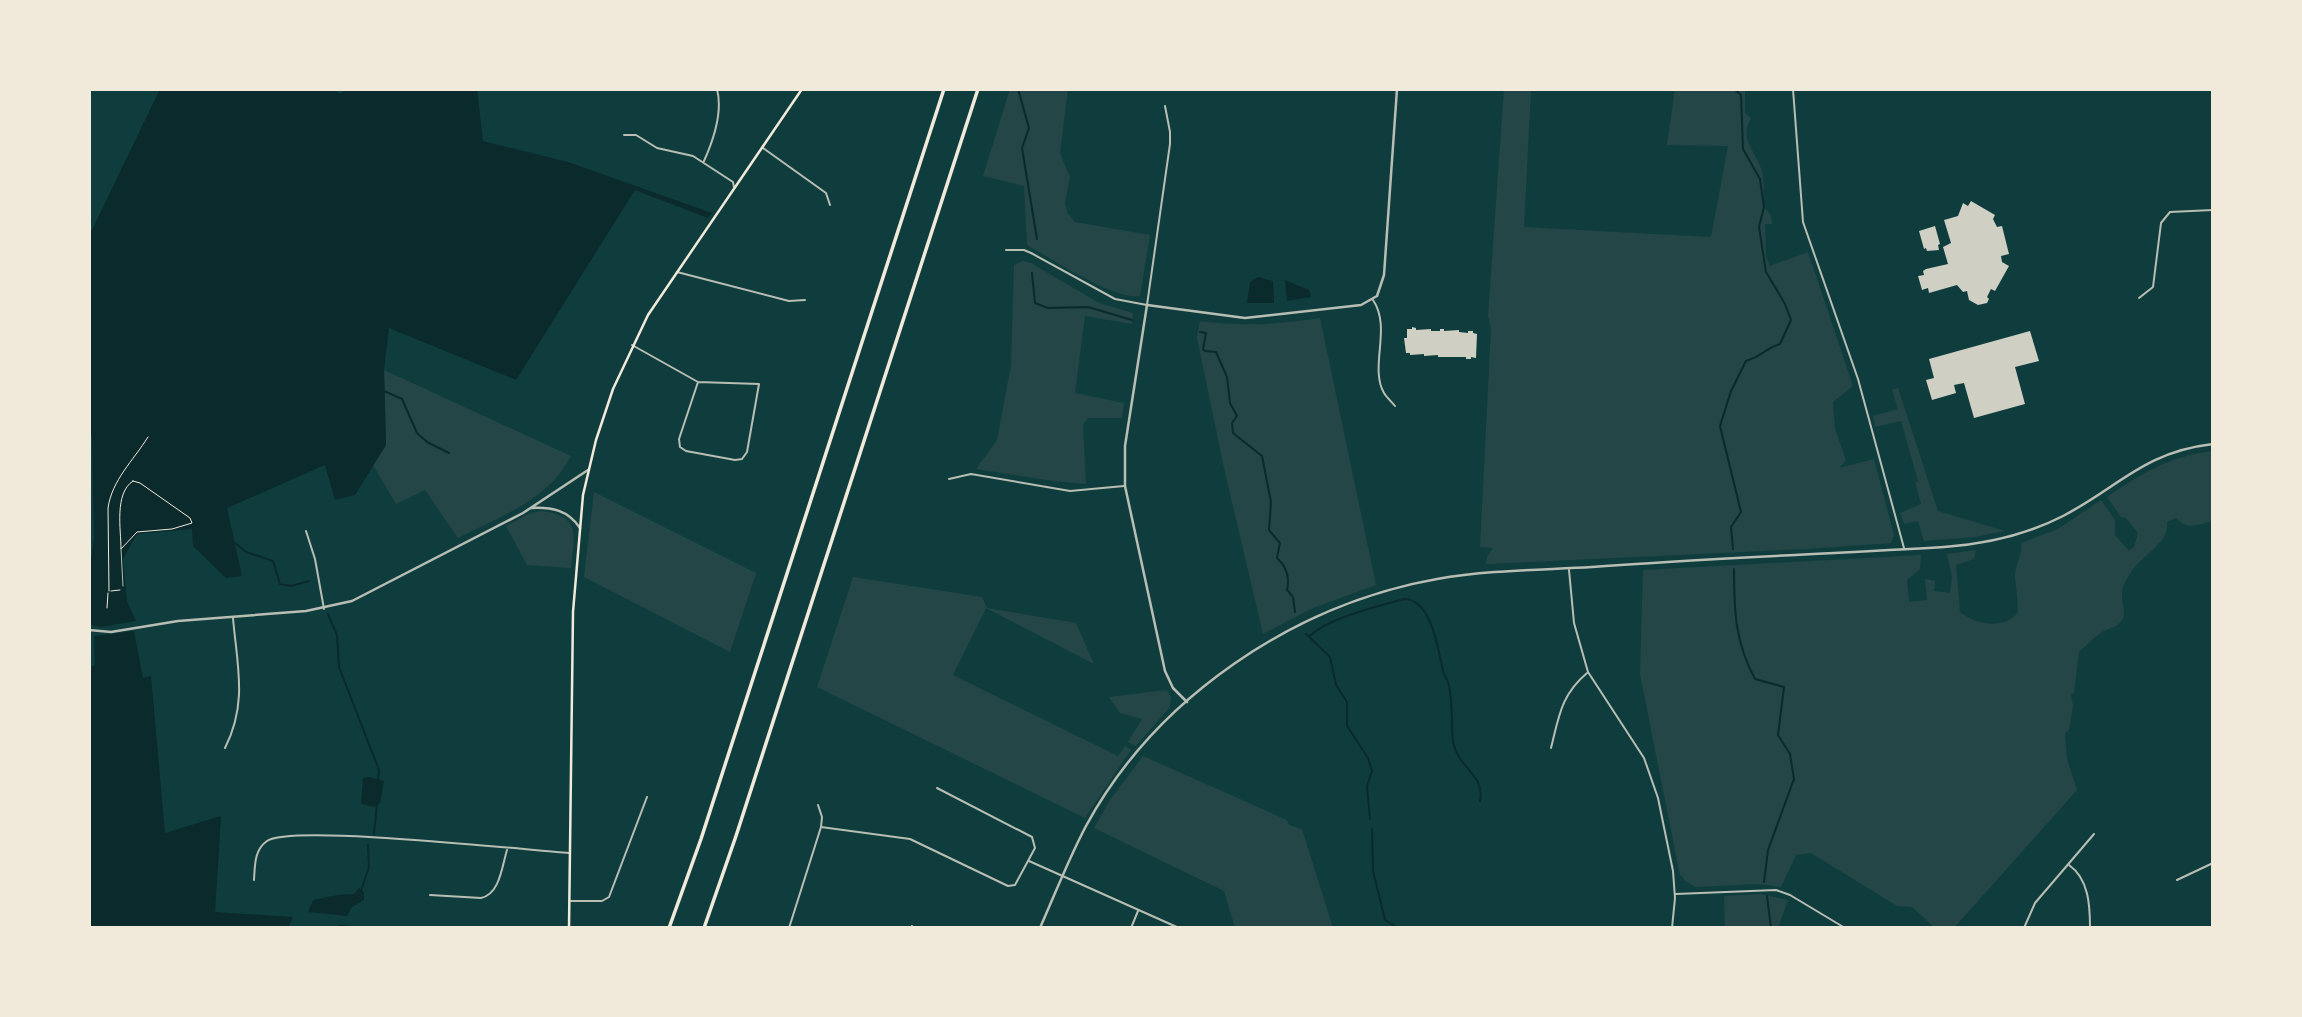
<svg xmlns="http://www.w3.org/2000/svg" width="2302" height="1017" viewBox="0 0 2302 1017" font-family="'Open Sans',sans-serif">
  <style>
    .green { fill: #244646 }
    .water { fill: #0a2a2b }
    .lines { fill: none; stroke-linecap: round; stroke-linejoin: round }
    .stream { stroke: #0a2a2b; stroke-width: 2 }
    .building { fill: #cfcfc3 }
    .path { stroke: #f1e9da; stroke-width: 1 }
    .service { stroke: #b8beb3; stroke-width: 1 }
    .minor { stroke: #b8beb3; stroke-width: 2 }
    .tertiary { stroke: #b8beb3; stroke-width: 2.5 }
    .secondary { stroke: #f1e9da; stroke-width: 2.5 }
    .motorway { stroke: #f1e9da; stroke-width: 3.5 }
  </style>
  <rect width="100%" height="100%" fill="#0f3d3e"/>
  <path class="green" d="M1010 89H1068L1060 153 1070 177 1065 203 1068 214 1075 222 1150 235 1140 296C1113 300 1052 259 1027 245L1024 186 983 176Z
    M1504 89H1531L1524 227 1711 237 1728 146 1667 145 1675 89H1745V113L1751 118C1738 141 1757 151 1762 172 1765 184 1763 195 1763 207 1770 212 1772 215 1772 224H1765L1766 257 1770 266 1808 252 1853 386 1833 402 1835 429 1846 460 1839 468 1874 459 1894 535 1891 543 1807 549 1486 564 1487 557 1493 548 1480 547 1491 329 1488 316Z
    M1023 261 1031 263 1099 303 1133 313 1132 324 1085 316 1075 393 1124 403 1122 418H1088L1083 425 1086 484 1053 481 976 469 997 440 1011 365 1014 265Z
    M1320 318 1376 585 1313 608 1263 634 1224 468 1197 338 1200 321C1242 327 1279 324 1320 318Z
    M384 370 571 456C549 500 499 517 458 538L425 490 396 504 373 465 386 445Z
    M1898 388 1938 511 2005 531 1975 537 1924 541 1918 521 1904 524 1900 513 1921 504 1915 482 1918 481 1901 421 1875 427 1873 416 1898 409 1892 390Z
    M2213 451V521C2198 524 2188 531 2176 518L2167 522C2170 542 2144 554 2133 569 2129 576 2122 585 2122 593 2121 602 2127 612 2122 620 2117 628 2111 627 2104 631 2095 636 2086 646 2079 652L2074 693 2071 694 2073 706 2069 730 2065 733 2067 759 2077 790 1954 928H1935L1912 907 1897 906 1811 853 1796 855 1781 887 1759 884 1695 887 1684 880 1682 876H1680L1640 674 1643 570 1921 555 1920 569 1907 580 1909 602 1927 600 1925 579 1935 581 1934 591 1950 593 1952 577 1947 554 1976 550 1974 559 1956 565 1960 612C1975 625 2005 630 2018 612 2018 600 2016 589 2015 577 2015 564 2023 555 2021 543L2058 529 2101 500 2115 520V535L2129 551 2134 547 2138 533 2126 518 2121 517 2107 497C2140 474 2172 455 2213 451Z
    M594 492 756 573 730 652 584 577Z
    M541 511C582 516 574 535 571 568L527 565 506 526 528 514Z
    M853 577 982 597 987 608 1076 623 1094 664 986 608 953 675 1118 756 1125 746 1131 750 1085 818 817 687Z
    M1167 690 1171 697 1170 707 1136 746 1128 742 1142 719 1120 713 1109 697Z
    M1143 756 1287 820 1289 825 1302 829 1333 928H1235L1224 891 1094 828 1110 800Z
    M1760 894 1788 900 1778 928H1725L1724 896Z"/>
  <path class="water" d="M160 89H334L340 94 346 89H477L483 141 568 162 712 213 708 218 635 190 516 380 389 328 384 370 386 445 355 495 335 500 325 465 227 508 242 576 226 578 193 546 192 529 137 534 123 559 127 601 136 621 100 627 89 624V574L94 538 92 436 89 432V236Z
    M1258 277 1273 281 1274 303H1247L1250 282Z
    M1285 280 1309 290 1311 297 1287 301Z
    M134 631 143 678 151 676 165 833 221 816 215 912 293 917 288 928H89V667L95 665 94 636Z
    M369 777 384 781 380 803 374 807 361 804 363 778Z
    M359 888 364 892V900L352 907 347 916 308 912 313 900C327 897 338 894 354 894Z"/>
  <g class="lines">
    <path class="stream" d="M1018 89 1029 128 1022 148 1037 239
      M1032 273 1035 303 1048 308 1088 307 1132 320
      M1200 332 1206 333 1203 349 1205 351 1216 352 1227 377 1230 403 1237 416 1232 423 1233 433 1262 456 1271 502 1269 530 1280 543 1277 558C1287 567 1290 577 1287 590L1293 597 1295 612
      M384 391 402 399 417 433 427 442 449 453
      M235 543 246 552 273 561 280 584 291 586 309 581
      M1733 549 1731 527 1741 512 1720 426 1731 391 1746 361C1763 356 1764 349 1780 344L1791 320 1785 304 1766 272 1759 227 1764 207 1760 179 1743 149 1741 95 1734 89
      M1734 569C1734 611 1735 642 1755 679L1784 687 1778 735 1790 754 1794 779 1768 850 1764 882
      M328 614 337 635 339 667 379 770 378 780
      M1306 634 1330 657 1336 685 1347 702V726L1368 758 1372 771 1367 786 1370 819
      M1309 637C1325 619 1379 606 1404 599 1432 599 1438 650 1443 671 1445 676 1448 681 1449 686 1453 703 1451 723 1453 741 1457 768 1486 775 1480 801
      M1372 829 1373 871 1385 920 1398 928
      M374 834 377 803
      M361 891 369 867 368 845
      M1767 896 1771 928
      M339 926 366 928"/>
  </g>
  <path class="building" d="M1971 201 1995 215 1993 219 1997 227 2002 226 2009 254 2001 256 2002 262 2009 266 1995 291 1991 289 1987 297 1989 299 1987 303 1978 305 1969 300 1967 291 1963 292 1957 285 1929 293 1928 288 1922 290 1918 276 1924 275 1923 271 1926 269 1948 264 1943 247 1951 243 1944 220 1958 216 1963 203 1968 206Z
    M1935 226 1940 244 1938 245 1939 250 1927 251 1926 248 1924 249 1919 231Z
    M1412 327 1416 328V330L1431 329V331H1440V329H1444V331L1459 330V332L1468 333V331H1473V333L1477 334 1476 358 1471 357V359H1466V357H1438V355L1424 356V354L1410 355V353H1406L1404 338H1407V329H1412Z
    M2030 331 2039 361 2015 367 2025 404 1974 418 1964 383 1954 385 1956 393 1932 400 1926 380 1934 378 1929 359Z"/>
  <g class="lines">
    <path class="path" d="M133 481 140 483 190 518 192 523 172 529 137 532 121 549C121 530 114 493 133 481Z
      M109 591 108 508C112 480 133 461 148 437
      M111 591 120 590
      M107 608 108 593"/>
    <path class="service" d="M121 549 123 586"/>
    <path class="minor" d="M1793 89 1803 222 1858 379 1904 548
      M624 135H636L657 148 693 156 733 182 734 187
      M763 148 826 193 830 205
      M704 161C713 141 723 112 717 89
      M1006 250H1024L1031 253 1115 299 1147 305 1170 144V132L1165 106
      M677 272 789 301 805 300
      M2139 298 2153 287 2161 223 2170 212 2213 210
      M1373 300C1392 328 1369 367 1384 393 1387 398 1392 402 1395 406
      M632 345 698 382 759 384 747 452 742 459 735 460 686 451 680 447 679 439 698 382
      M949 479 971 474 1070 491 1124 486
      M306 531 315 559 324 609
      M1569 570 1574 623 1588 672 1644 758 1658 798 1673 871 1675 898 1672 928
      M225 748C248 703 237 665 233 618
      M1551 748C1559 716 1561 695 1587 673
      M821 827 910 839 1008 886 1015 885 1035 848 1032 837 937 788
      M1029 861 1179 928
      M2069 865C2089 879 2090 906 2090 928
      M254 880C255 866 254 850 267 841 291 824 525 850 569 853
      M2177 880 2213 863
      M1676 894 1776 890 1790 895 1845 928
      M430 895 481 898C500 894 502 866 507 850
      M571 901H602L609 897 647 797
      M912 926 913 928
      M789 928 821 827 822 817 818 805
      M1131 928 1138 911
      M2024 928 2035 903 2094 834"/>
    <path class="tertiary" d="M531 508C552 507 568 510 580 528
      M89 630 111 632 178 621 306 611 352 601 523 513 588 470
      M1187 702 1173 688 1165 671 1125 486V446L1147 305 1245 318 1361 305 1377 296 1384 275 1397 89
      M1040 928C1055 894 1069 858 1086 826 1156 697 1295 604 1437 579 1488 570 1541 570 1592 567 1709 558 1826 554 1944 547 1986 544 2026 535 2063 516 2120 486 2144 452 2213 444"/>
    <path class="secondary" d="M569 928 573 612 583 495 596 440 613 389 648 315 802 89"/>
    <path class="motorway" d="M669 928 701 839 944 89
      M704 928 736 836 978 89"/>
  </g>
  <rect width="2302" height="1017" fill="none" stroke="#f1e9da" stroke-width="182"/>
</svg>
